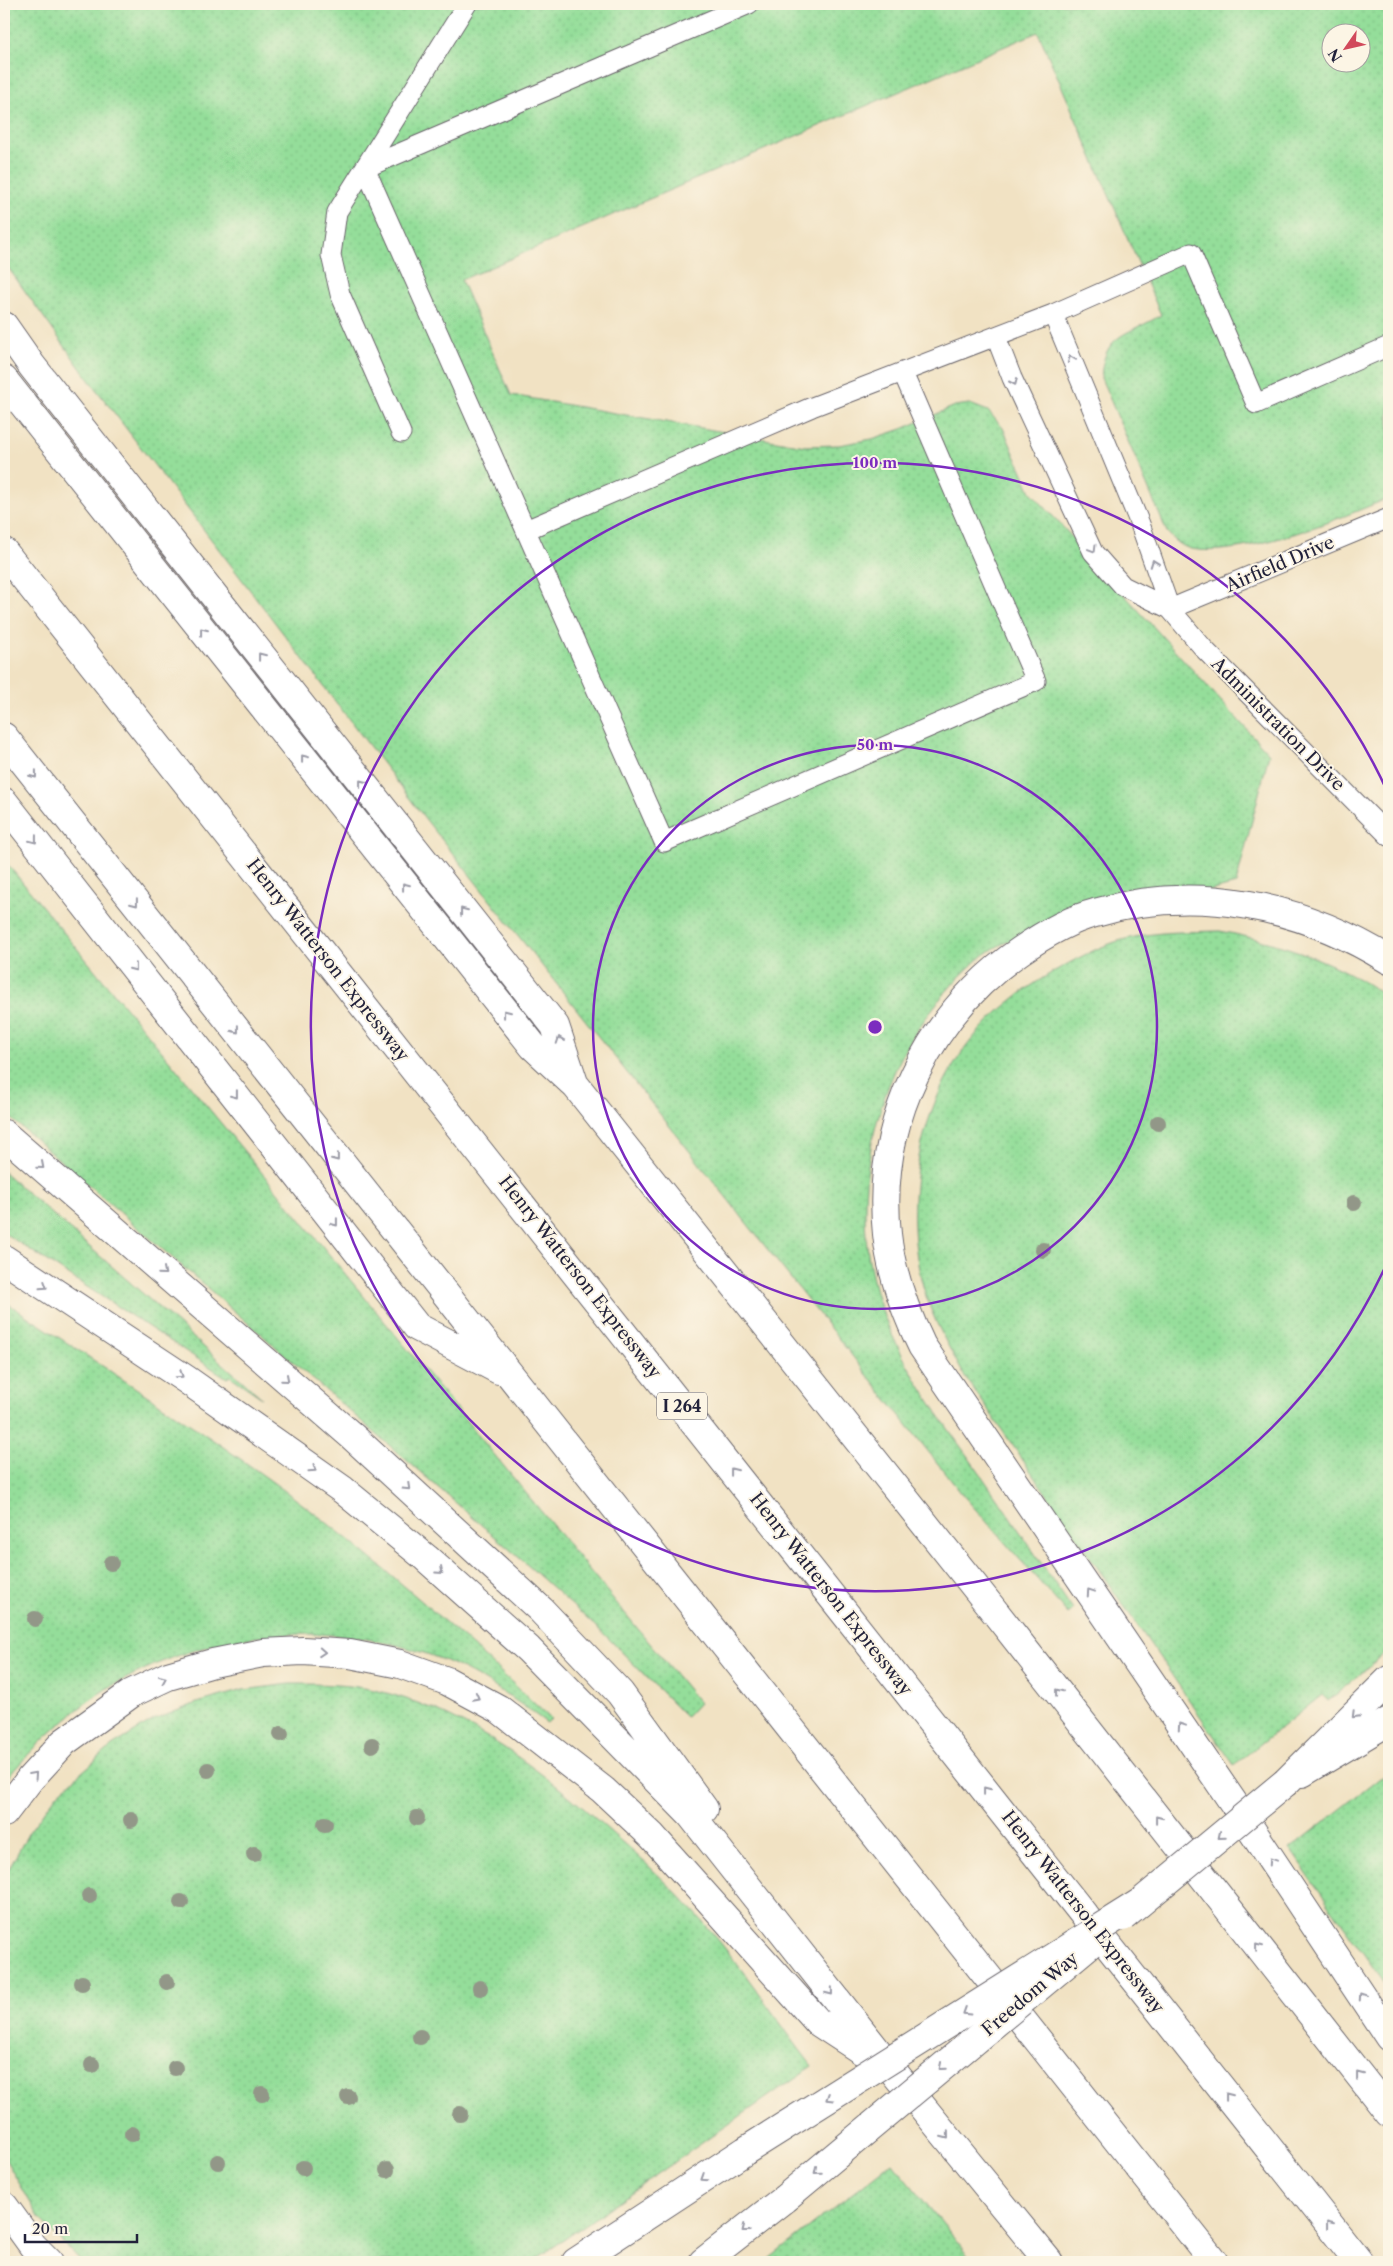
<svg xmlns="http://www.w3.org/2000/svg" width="1393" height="2266" viewBox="0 0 1393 2266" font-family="'Libre Caslon Text',serif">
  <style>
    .grass { fill: url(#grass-dots); stroke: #5b806a; fill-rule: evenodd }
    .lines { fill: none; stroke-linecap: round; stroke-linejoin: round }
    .service-casing { stroke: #6a656b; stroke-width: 21 }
    .secondary-casing { stroke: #6a656b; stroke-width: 30 }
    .motorway-casing { stroke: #6a656b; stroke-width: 30 }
    .service { stroke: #fff; stroke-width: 19 }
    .secondary { stroke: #fff; stroke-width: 28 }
    .motorway { stroke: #fff; stroke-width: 28 }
    .secondary-bridge-casing { stroke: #6a656b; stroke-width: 30; stroke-linecap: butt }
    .motorway-bridge-casing { stroke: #6a656b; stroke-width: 30; stroke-linecap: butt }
    .secondary-bridge { stroke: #fff; stroke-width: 28 }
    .motorway-bridge { stroke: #fff; stroke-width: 28 }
    .tree { fill: #929788 }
    .oneway { stroke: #9c9ca7 }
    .ring { fill: none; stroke: #7b2cbf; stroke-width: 2.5 }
    .labels { text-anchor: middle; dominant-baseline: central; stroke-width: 4; stroke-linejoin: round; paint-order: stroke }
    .shield { fill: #fcf5e5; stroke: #63616e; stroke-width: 1 }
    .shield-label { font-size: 16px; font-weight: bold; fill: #22223b }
    .street-label { font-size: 18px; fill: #22223b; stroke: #fcf5e5 }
    .centre { fill: #7b2cbf; stroke: #fcf5e5; stroke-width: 2.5 }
    .ring-label { font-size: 15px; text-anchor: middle; font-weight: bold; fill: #7b2cbf; stroke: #fcf5e5; stroke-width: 4; stroke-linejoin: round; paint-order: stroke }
  </style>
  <defs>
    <pattern id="grass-dots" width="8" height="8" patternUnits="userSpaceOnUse" patternTransform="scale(1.25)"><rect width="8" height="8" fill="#94de9a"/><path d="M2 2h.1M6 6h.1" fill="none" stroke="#7fbe86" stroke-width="1.8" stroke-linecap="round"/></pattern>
  </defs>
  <rect width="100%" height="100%" fill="#fcf5e5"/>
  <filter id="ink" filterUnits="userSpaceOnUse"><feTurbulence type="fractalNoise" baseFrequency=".02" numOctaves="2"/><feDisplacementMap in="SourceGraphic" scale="10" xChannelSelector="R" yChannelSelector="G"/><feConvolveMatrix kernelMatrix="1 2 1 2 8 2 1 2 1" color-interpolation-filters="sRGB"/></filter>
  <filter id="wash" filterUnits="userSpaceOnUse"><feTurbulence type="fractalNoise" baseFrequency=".0096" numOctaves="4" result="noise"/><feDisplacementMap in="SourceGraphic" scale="20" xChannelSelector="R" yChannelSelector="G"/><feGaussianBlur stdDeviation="1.12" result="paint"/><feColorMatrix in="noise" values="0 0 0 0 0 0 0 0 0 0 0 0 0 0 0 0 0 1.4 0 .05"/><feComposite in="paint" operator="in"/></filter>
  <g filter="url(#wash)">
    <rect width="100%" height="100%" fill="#f1e2c3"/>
    <path class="grass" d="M4 4H1389V498C1341 518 1242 559 1191 549 1182 547 1173 539 1167 532L1101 378C1104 332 1127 336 1161 315L1038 32 461 280 511 395 805 446 839 445 872 439 902 429 955 406 970 404 988 411 1003 428 1031 492 1269 754 1236 884C1180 898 1125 913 1069 927 1050 932 1016 937 1000 945 959 966 912 1031 894 1073 857 1159 853 1258 896 1343 919 1390 951 1433 981 1475 1013 1520 1042 1565 1073 1610L1068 1614 962 1494 427 821 89 380 4 262ZM1330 32H1360V62H1330Z
      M4 860 699 1703 686 1717 604 1634 523 1561 4 1112Z
      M1220 931C1281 943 1339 961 1389 999V1650L1328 1701 1322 1695 1234 1765 964 1375C950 1349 934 1322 925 1293 899 1207 918 1098 980 1030 1003 1005 1031 984 1060 968 1080 957 1104 944 1126 939 1156 931 1189 932 1220 931Z
      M4 1172 262 1398 230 1376 227 1378 4 1233Z
      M4 1301C98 1364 194 1424 285 1491 379 1560 466 1639 551 1719L547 1723C511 1697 474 1670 430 1655 334 1622 228 1628 137 1673 124 1680 109 1686 97 1695 62 1720 31 1749 4 1782Z
      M290 1684C321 1684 353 1684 383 1692 472 1715 546 1774 613 1834 645 1862 677 1891 705 1924 743 1968 776 2019 812 2066L532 2262H81L40 2219 4 2157V1878L29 1832 58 1793 112 1746 154 1720 197 1703 243 1690Z
      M1389 1771V1990L1290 1849Z
      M892 2162 974 2262H765Z"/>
  </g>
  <g filter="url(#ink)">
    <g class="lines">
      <g class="service-casing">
        <path id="service" d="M749 4 365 168 664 842 1036 681 903 373
          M1053 314 1140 524 1170 609 1205 650 1389 836
          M996 337 1012 378 1093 552 1123 586 1170 609
          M401 433 340 294 331 255 337 212 467 4
          M526 530 812 407 1053 314 1191 253 1256 404 1389 346
          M1170 609 1389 518"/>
      </g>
      <g class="secondary-casing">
        <path id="secondary" d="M1302 1773 1389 1721
          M703 2262 784 2199"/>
      </g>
      <g class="motorway-casing">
        <path id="motorway" d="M4 326 32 366 555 1026 574 1083
          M4 380 533 1046 576 1086 995 1612 1389 2113
          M4 552 1359 2262
          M4 737 1214 2262
          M4 802 417 1327 499 1370
          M1389 960C1301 905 1196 883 1095 913 1068 920 1043 935 1020 951 929 1014 875 1123 887 1234 891 1273 905 1311 922 1346L1239 1811 1389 2037
          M4 1134 353 1437 541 1610 620 1693 704 1809
          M4 1259 187 1380 343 1490 426 1558 528 1649 691 1815 893 2071 1049 2262
          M1286 1782 1389 1680
          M4 1813 30 1779 64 1742 132 1693 168 1676 213 1663 263 1653 303 1651 350 1654 400 1664 447 1681 499 1709 603 1790 652 1836 818 2022 873 2058
          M4 2206 33 2246 49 2262
          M576 2262 745 2151"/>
      </g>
      <use href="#service" class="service"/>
      <use href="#secondary" class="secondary"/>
      <use href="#motorway" class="motorway"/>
      <g class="secondary-bridge-casing">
        <path id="secondary-bridge" d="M1123 1917 1286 1782
          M784 2199 1090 1944"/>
      </g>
      <g class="motorway-bridge-casing">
        <path id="motorway-bridge" d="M745 2151 1141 1902"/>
      </g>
      <use href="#secondary-bridge" class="secondary-bridge"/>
      <use href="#motorway-bridge" class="motorway-bridge"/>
    </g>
    <g class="tree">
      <circle cx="1158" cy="1123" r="8"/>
      <circle cx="1354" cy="1203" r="8"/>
      <circle cx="1043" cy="1250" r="8"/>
      <circle cx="111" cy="1563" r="8"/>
      <circle cx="35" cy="1619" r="8"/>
      <circle cx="281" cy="1734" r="8"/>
      <circle cx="372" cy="1745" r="8"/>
      <circle cx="208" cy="1770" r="8"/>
      <circle cx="417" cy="1818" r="8"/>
      <circle cx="131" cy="1820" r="8"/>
      <circle cx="325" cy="1824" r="8"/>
      <circle cx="254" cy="1854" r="8"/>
      <circle cx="89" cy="1896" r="8"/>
      <circle cx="181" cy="1902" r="8"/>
      <circle cx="167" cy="1982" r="8"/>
      <circle cx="82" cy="1983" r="8"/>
      <circle cx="480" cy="1988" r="8"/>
      <circle cx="420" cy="2037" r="8"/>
      <circle cx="92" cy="2065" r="8"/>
      <circle cx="175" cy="2068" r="8"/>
      <circle cx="262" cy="2094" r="8"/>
      <circle cx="348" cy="2097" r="8"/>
      <circle cx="460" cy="2114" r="8"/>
      <circle cx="132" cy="2134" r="8"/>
      <circle cx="218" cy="2162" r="8"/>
      <circle cx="303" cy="2168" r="8"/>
      <circle cx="387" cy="2170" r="8"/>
    </g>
    <defs><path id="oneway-chevron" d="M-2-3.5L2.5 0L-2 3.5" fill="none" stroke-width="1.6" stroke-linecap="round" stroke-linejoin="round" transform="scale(1.25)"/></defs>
    <g class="oneway">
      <use href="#oneway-chevron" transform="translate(1071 359) rotate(-112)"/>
      <use href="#oneway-chevron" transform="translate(1014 382) rotate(66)"/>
      <use href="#oneway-chevron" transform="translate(1093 549) rotate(59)"/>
      <use href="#oneway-chevron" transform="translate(1154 563) rotate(-110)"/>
      <use href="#oneway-chevron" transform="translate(203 631) rotate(-128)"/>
      <use href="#oneway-chevron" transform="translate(261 656) rotate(-128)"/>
      <use href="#oneway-chevron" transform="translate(304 758) rotate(-128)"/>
      <use href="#oneway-chevron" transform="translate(34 775) rotate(52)"/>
      <use href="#oneway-chevron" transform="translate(362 783) rotate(-128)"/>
      <use href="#oneway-chevron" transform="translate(34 840) rotate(52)"/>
      <use href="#oneway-chevron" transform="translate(405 886) rotate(-128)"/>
      <use href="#oneway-chevron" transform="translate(135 903) rotate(52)"/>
      <use href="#oneway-chevron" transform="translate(463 911) rotate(-128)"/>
      <use href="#oneway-chevron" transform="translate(134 968) rotate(52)"/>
      <use href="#oneway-chevron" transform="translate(506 1013) rotate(-128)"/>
      <use href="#oneway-chevron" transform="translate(236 1030) rotate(52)"/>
      <use href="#oneway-chevron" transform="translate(560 1040) rotate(-109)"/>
      <use href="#oneway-chevron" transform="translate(235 1095) rotate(52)"/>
      <use href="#oneway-chevron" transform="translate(336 1158) rotate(52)"/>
      <use href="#oneway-chevron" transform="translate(41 1166) rotate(41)"/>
      <use href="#oneway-chevron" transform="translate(335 1223) rotate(52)"/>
      <use href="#oneway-chevron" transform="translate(163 1272) rotate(41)"/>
      <use href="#oneway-chevron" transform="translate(44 1286) rotate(33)"/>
      <use href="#oneway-chevron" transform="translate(180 1375) rotate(33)"/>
      <use href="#oneway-chevron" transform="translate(286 1379) rotate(41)"/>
      <use href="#oneway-chevron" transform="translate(313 1469) rotate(35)"/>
      <use href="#oneway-chevron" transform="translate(733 1471) rotate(-128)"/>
      <use href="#oneway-chevron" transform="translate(407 1487) rotate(43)"/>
      <use href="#oneway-chevron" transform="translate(440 1571) rotate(42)"/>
      <use href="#oneway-chevron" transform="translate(1090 1592) rotate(-124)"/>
      <use href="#oneway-chevron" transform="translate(322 1652) rotate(4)"/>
      <use href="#oneway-chevron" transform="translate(163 1679) rotate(-23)"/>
      <use href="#oneway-chevron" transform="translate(1058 1692) rotate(-128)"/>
      <use href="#oneway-chevron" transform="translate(476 1697) rotate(28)"/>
      <use href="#oneway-chevron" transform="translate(1355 1715) rotate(135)"/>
      <use href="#oneway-chevron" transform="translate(1181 1726) rotate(-124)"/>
      <use href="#oneway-chevron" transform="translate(34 1775) rotate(-48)"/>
      <use href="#oneway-chevron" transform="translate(986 1790) rotate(-128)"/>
      <use href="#oneway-chevron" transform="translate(1158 1819) rotate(-128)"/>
      <use href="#oneway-chevron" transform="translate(1221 1836) rotate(140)"/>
      <use href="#oneway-chevron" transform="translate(1272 1861) rotate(-124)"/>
      <use href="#oneway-chevron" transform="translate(1258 1947) rotate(-128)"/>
      <use href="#oneway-chevron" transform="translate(830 1992) rotate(51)"/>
      <use href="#oneway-chevron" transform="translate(1362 1996) rotate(-124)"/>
      <use href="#oneway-chevron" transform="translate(966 2012) rotate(148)"/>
      <use href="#oneway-chevron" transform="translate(942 2067) rotate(140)"/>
      <use href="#oneway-chevron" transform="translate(1359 2075) rotate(-128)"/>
      <use href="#oneway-chevron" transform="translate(1228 2096) rotate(-128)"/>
      <use href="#oneway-chevron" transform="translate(829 2098) rotate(148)"/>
      <use href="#oneway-chevron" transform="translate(946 2136) rotate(51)"/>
      <use href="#oneway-chevron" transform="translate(817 2171) rotate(140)"/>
      <use href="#oneway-chevron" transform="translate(704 2178) rotate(147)"/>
      <use href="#oneway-chevron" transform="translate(1329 2224) rotate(-128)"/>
      <use href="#oneway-chevron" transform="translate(745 2229) rotate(142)"/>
    </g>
  </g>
  <g class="ring">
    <circle cx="875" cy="1027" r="282"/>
    <path d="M1388 1261A564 564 0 1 1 1388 793"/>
  </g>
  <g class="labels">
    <rect class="shield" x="657" y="1392.5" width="50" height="27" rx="4"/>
    <g class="shield-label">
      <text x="682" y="1406">I 264</text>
    </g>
    <g class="street-label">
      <text transform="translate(1280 564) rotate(-23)">Airfield Drive</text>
      <text transform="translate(1278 724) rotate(45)">Administration Drive</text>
      <text transform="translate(328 960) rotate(52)">Henry Watterson Expressway</text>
      <text transform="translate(580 1277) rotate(52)">Henry Watterson Expressway</text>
      <text transform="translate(831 1594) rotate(52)">Henry Watterson Expressway</text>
      <text transform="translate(1083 1912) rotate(52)">Henry Watterson Expressway</text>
      <text transform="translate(1030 1994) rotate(-40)">Freedom Way</text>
    </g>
  </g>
  <circle cx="875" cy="1027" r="8" class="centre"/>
  <g class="ring-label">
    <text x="875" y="468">100 m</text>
    <text x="875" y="750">50 m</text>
  </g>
  <rect width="1393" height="2266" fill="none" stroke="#fcf5e5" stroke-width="20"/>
  <g transform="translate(1346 48) rotate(236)"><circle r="24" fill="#fcf5e5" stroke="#a5a1a1"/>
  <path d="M0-4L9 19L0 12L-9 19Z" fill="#d1495b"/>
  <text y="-8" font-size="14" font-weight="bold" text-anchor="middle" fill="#22223b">N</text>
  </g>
  <path d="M25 2234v8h112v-8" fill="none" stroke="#22223b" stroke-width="2.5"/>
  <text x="32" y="2234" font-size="15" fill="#22223b" stroke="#fcf5e5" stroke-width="4" paint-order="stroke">20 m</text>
</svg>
